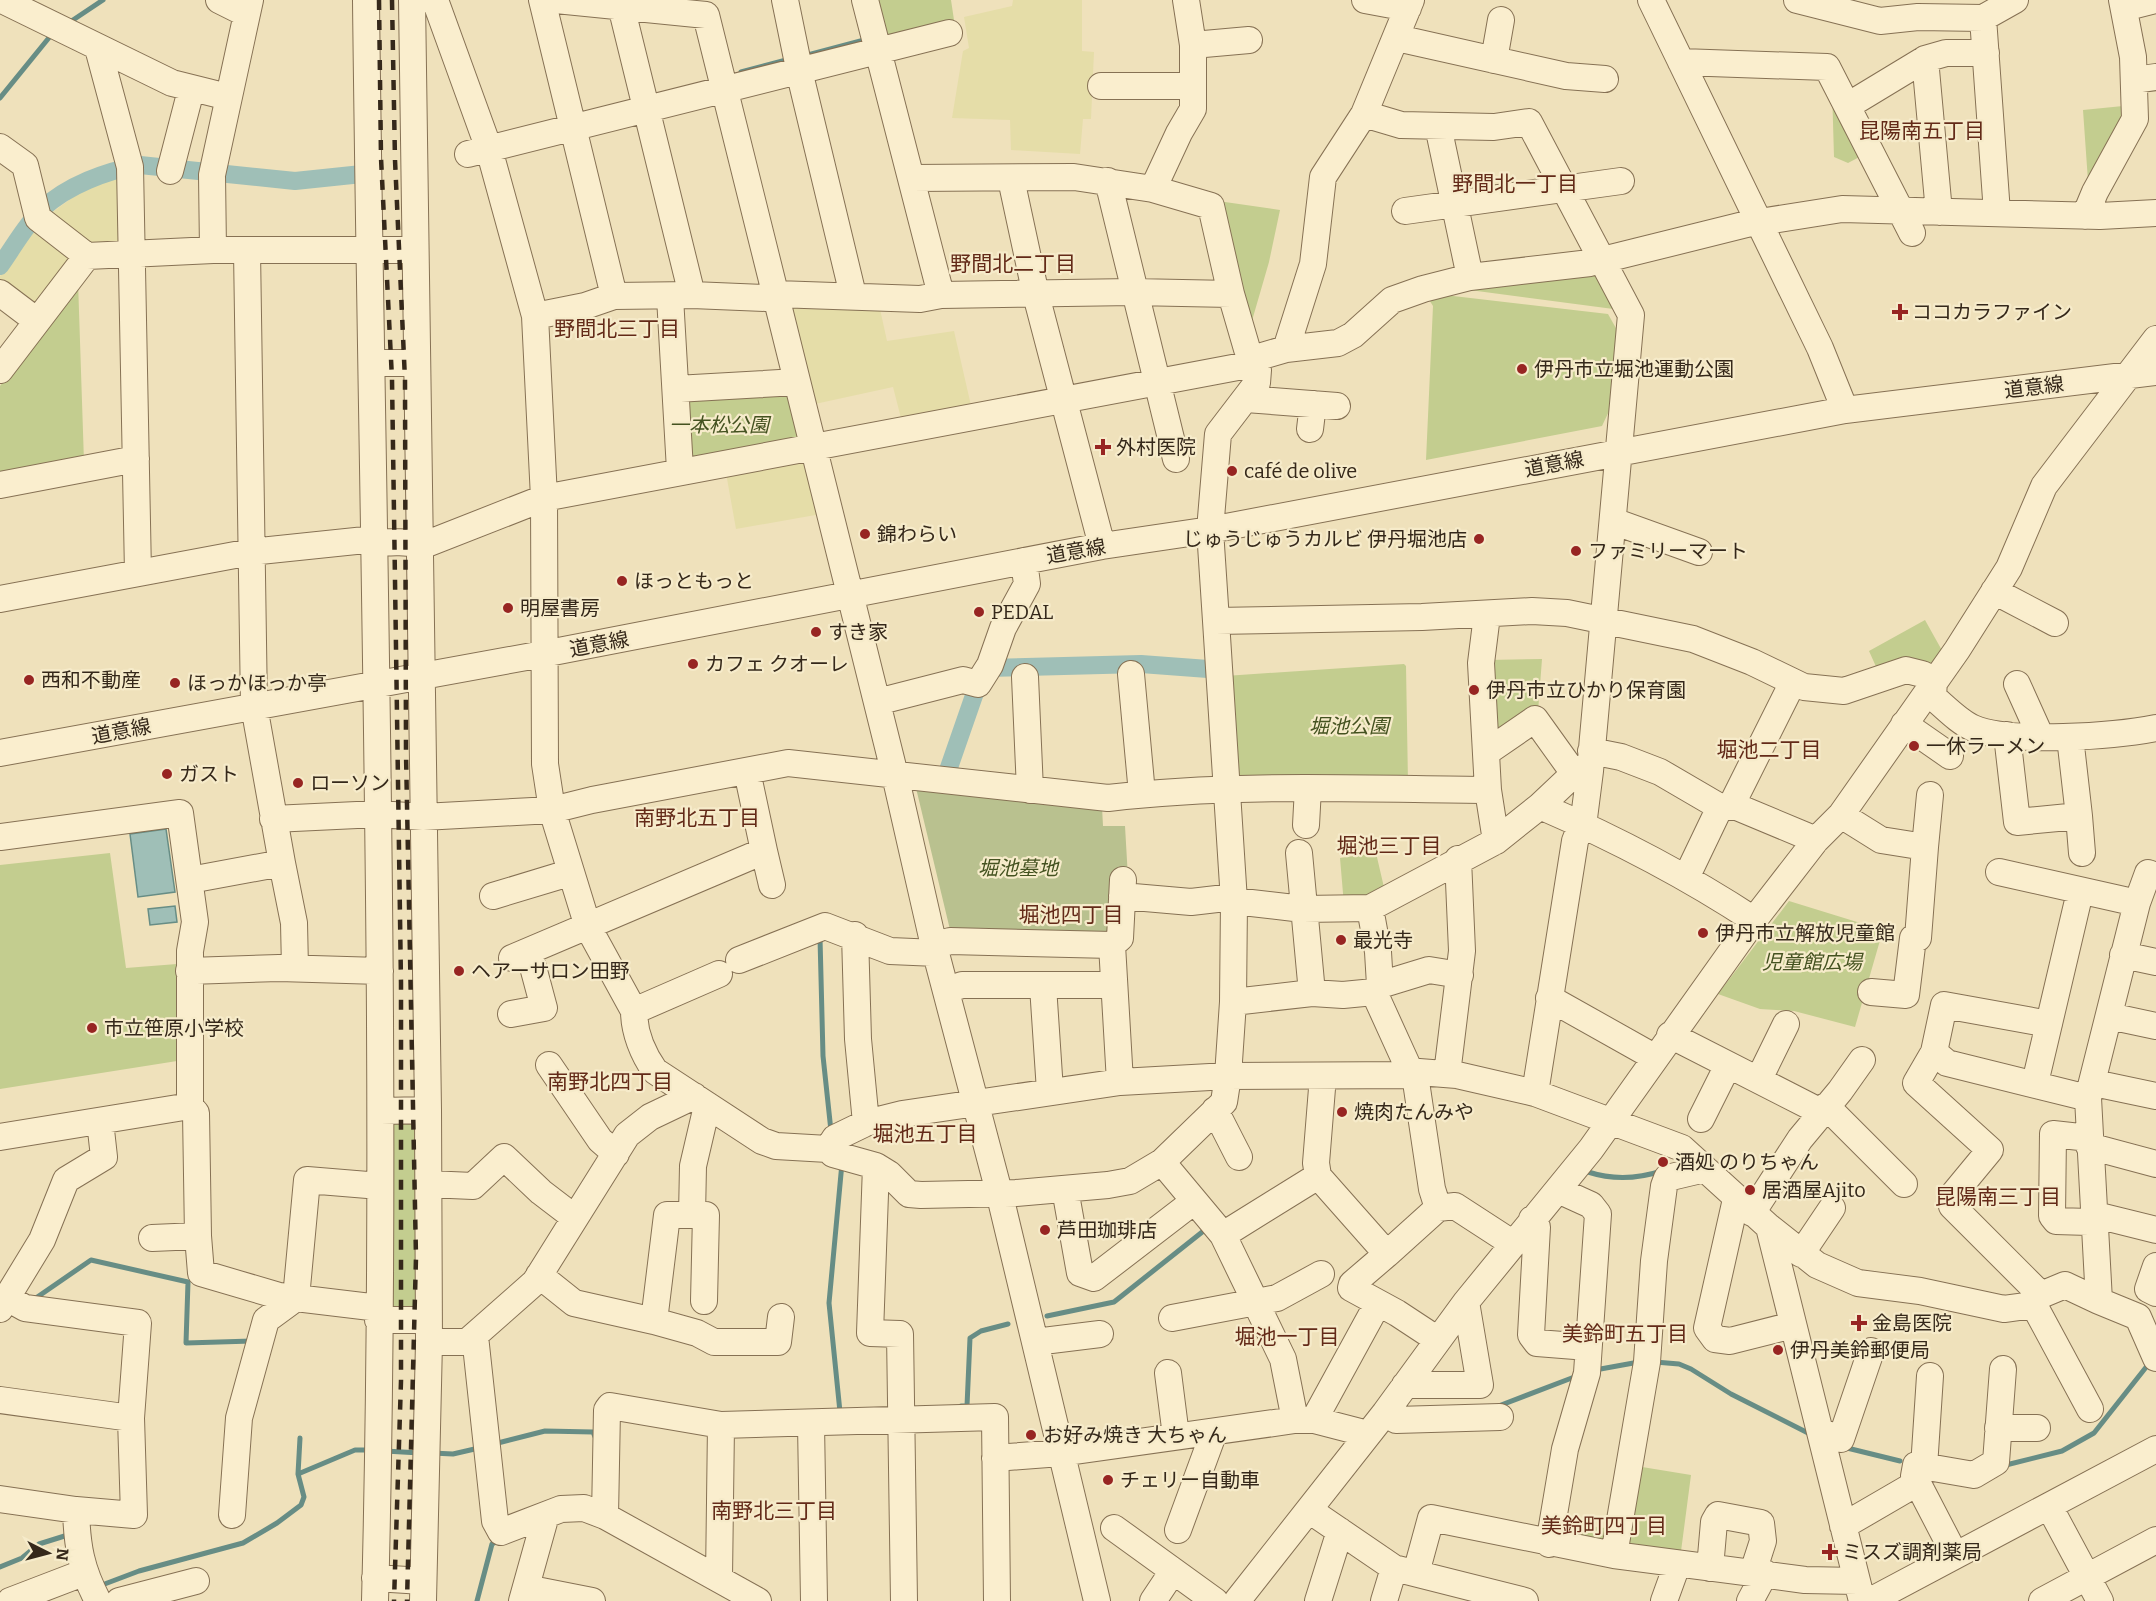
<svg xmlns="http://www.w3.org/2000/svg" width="2156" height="1601" viewBox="0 0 2156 1601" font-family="Bitter,'Noto Sans JP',serif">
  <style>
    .farmland { fill: #e5dda8 }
    .green { fill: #c3cd8f }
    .cemetery { fill: #b9c18f }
    .water { fill: #9fbfb7; stroke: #678d85; stroke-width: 1.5 }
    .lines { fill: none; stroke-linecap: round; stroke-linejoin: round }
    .stream { stroke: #678d85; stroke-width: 5 }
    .canal { stroke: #9fbfb7; stroke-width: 18 }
    .minor-casing { stroke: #867154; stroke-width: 28 }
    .minor { stroke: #faeece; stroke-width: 26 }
    .rail { stroke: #35281a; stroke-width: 4.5; stroke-dasharray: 10 10; stroke-linecap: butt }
    .poi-dot { fill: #972522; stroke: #f6ebca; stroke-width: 2 }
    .labels { text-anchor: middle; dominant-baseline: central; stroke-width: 4.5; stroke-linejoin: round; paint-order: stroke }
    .poi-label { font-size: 20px; fill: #35281a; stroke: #f6ebca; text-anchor: start }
    .street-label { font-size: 20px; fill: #35281a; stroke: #f6ebca }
    .park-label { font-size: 20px; font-style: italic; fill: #445220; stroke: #f6ebca }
    .neighbourhood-label { font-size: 21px; fill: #632a18; stroke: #f6ebca }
  </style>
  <rect width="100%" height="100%" fill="#efe1bb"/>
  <path class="farmland" d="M1013 0H1082V51L1094 52 1091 119H1083L1080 154 1011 150 1010 120 952 118 963 51 969 48 964 17 1012 6Z
    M123 176V232L118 245 89 246 50 214 91 184Z
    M37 228 67 253 70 266 38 307 0 285V276Z
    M791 307 880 309 887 341 954 331 972 410 902 422 893 387 815 404Z
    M805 460 821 514 736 529 726 473Z"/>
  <path class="green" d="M876 0H951L954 20 890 36 884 34Z
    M1832 88 1867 153 1848 163 1834 157Z
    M2123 106 2125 128 2088 181 2083 110Z
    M1218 201 1280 210 1269 262 1249 331Z
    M1595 268 1621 310 1462 289Z
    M78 281 84 462 0 478V386Z
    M1436 294 1608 314 1617 330 1611 407 1602 426 1426 460 1433 306 1428 298Z
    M786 388 801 440 692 463 688 394Z
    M1925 620 1944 654 1936 666 1878 671 1869 651Z
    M1542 659 1538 712 1495 741 1488 660Z
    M1404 664 1406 666 1408 783 1237 782 1225 676Z
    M110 853 126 968 177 964V1061L0 1089V865Z
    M1376 853 1386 896 1344 905 1340 858Z
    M1789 901 1883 930 1855 1027 1794 1011 1760 1009 1718 994Z
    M421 1118V1312L386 1311 389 1119Z
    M1636 1466 1691 1475 1680 1559 1627 1550Z
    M1583 1525 1612 1529 1610 1544H1580Z"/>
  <path class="cemetery" d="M916 788 1102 807 1103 826H1125L1128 878 1114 938H952Z"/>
  <path class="water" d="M166 829 175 892 138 897 130 834Z
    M175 906 177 922 150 925 148 909Z"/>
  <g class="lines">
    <path class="stream" d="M67 24 103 0
      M804 56 868 39
      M741 72 790 59
      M0 98 52 34
      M820 938 823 1056 831 1131
      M1588 1172C1613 1180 1637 1179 1662 1171
      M33 1300 91 1260 188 1282 186 1343 252 1341
      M1047 1316 1114 1302 1206 1229
      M1655 1362 1679 1364 1691 1369 1731 1394 1812 1435
      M1595 1370 1639 1362
      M961 1406H967L970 1338 981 1331 1008 1324
      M1496 1407 1577 1376
      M840 1412 829 1303 842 1163
      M494 1444 545 1431 593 1432 596 1439
      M1843 1447 1900 1461
      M385 1451 420 1453
      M432 1453 453 1454 479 1448
      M2002 1466 2062 1451 2094 1433 2147 1366 2151 1365
      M298 1474 300 1438
      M0 1567 22 1558 39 1544 71 1534
      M100 1581 102 1585 139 1571 243 1543 277 1523 301 1505 304 1497 298 1474 355 1450H372
      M477 1601 492 1544 500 1540"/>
    <path class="canal" d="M0 266C13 248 26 224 42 209 68 185 106 171 140 165L295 181 362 174
      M988 668 1141 664 1208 669
      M945 779 978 684"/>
    <g class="minor-casing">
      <path id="minor" d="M2 0 172 83 228 97
        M219 0 247 14
        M366 0C372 534 389 1067 375 1601
        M412 0 428 1110 429 1342 423 1601
        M435 0 489 149 535 316 544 498 545 764 552 810 588 927 634 1011C634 1032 643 1054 655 1071L762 1141 776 1146 828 1149 833 1154 876 1166 870 1333 900 1334 904 1601
        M542 0 614 296
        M556 0 706 15 895 775 934 946 999 1192 1097 1601
        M785 0 802 83 853 295
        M865 0 941 295
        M1365 0 1408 8
        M1651 0 1820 348 1845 410
        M1797 0 1880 21 1918 17 1983 18 2015 0
        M621 6 692 295
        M2124 8 2155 0
        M1983 18 1997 213
        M1397 38 1566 76 1605 79
        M1193 45 1249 40
        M98 48 130 167 138 573
        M1925 59 1939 212
        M1494 60 1501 20
        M1681 62 1827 67 1912 233
        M2134 80 2156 77
        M1101 86H1193
        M1849 105 1925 59 1946 53H1986
        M1364 114 1401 125 1494 127 1529 122 1631 315 1590 771 1584 818 1575 841 1535 1093
        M1438 126 1470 277
        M0 147 25 165 38 218 87 256
        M468 154 949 33
        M170 171 191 90
        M912 178 1074 177 1153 189 1211 206 1231 294 1247 349 1258 370 1257 383 1218 434 1210 530 1216 621 1422 617 1532 611 1567 613 1693 639 1752 662 1804 687 1844 691 1906 670 1922 674 1934 680 1933 697C1945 707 1959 722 1973 728 2010 744 2116 736 2156 728
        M1011 179 1036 295 1102 546
        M1108 181 1176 459
        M1153 189 1179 133 1193 109V45L1186 0
        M1405 211 1621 181
        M2085 216 2095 192 2135 119 2133 57 2122 0
        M213 250 212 175 250 0
        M0 293 37 321
        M670 297 680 470
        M535 316 585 306 614 296 692 295 766 298 776 294 920 299 941 295 1133 292 1231 294
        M1286 349 1313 264 1323 177 1364 114 1411 0
        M373 363H417
        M0 370 87 256 213 250H415
        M676 389 797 382
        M1246 399 1337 406
        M1310 429 1313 404
        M0 485 136 459
        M1613 521 1699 552
        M1994 591 2055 623
        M0 599 251 552 375 539C389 547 405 537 419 547L544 498 1243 366 1252 359 1286 349 1338 343 1353 335 1392 300 1423 289 1470 277 1590 263 1747 224 1842 209 2100 216 2156 213
        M1487 615 1481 663 1488 790 1496 841
        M1131 674 1142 794
        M1025 677 1030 790
        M2017 684 2040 735
        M877 702 963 680 978 684 990 665 1003 628 1027 584 1024 561
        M1904 724 1950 756
        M2007 735 2017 822 2079 816 2070 737
        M1591 751 1621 757 1660 772 1720 807H1737L1816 840
        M1487 752 1535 719 1568 765 1577 771
        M0 753 543 654 1102 546 1210 530 1845 410 2156 372
        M1540 806C1614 838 1687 876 1754 920
        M1737 807 1734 800 1793 682
        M1841 815 1881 840 1925 847 1918 938H1913L1906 995 1871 992
        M2079 816 2082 853
        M273 819 378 814 423 817 552 810 592 800 788 763 1108 798C1233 783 1361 789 1488 790
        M1306 825 1308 788
        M0 837 180 813 195 922 190 951V1106L196 1113 198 1236 201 1273 279 1296 379 1308
        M1925 847 1930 795
        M764 851 772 885
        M1299 853 1312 993
        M282 863 294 923 295 968
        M1999 872 2137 903
        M2156 876 2148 873 2137 903 2088 1098 2099 1301 2138 1317 2156 1358
        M1686 878 1720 807
        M190 880 282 863 254 706 247 251
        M493 896 569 873
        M1122 896 1191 902 1234 897
        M1234 901 1303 909 1370 908 1496 841 1540 806 1577 771H1590
        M1370 908 1378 952 1380 985
        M1112 945 1120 1082
        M934 946 950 941 1112 945 1120 938 1123 880
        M2123 955 2156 962
        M512 958 764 851 747 771
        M739 960 825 926 890 951 937 953
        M189 971 279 968 380 971
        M1043 986 1050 1091
        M947 990 962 985H1114
        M1374 992 1409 1069 1415 1075 1432 1189 1438 1208 1455 1206 1512 1243
        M1549 998 1654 1057
        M1233 1002 1312 993 1343 995 1374 992 1380 985 1429 970 1460 975
        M634 1011 719 974
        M511 1014 544 1008 529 952
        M2109 1016 2156 1026
        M1670 1035 1821 1112
        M1934 1052 1947 1063 2088 1098
        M549 1065 600 1140 616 1154
        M1447 1074 1462 951 1458 859
        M1759 1079 1786 1024
        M2035 1083 2080 892
        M2094 1083 2156 1096
        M1826 1106 1904 1184
        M1215 1110 1239 1157
        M381 1111 428 1110
        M1701 1119 1728 1065
        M866 1123 902 1114 1120 1082 1228 1076 1415 1075 1419 1072 1457 1075 1535 1093 1682 1148 1769 1227 1862 1601
        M0 1137 190 1106
        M2089 1138 2053 1134 2052 1216 2056 1221 2089 1222 2104 1217 2156 1230
        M2089 1146 2156 1164
        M828 1149 835 1138 866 1123 858 1039 855 935
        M1162 1162 1224 1102 1228 1076 1233 1002 1234 901 1216 621
        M876 1166 889 1174 909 1194 921 1195 1016 1193 1108 1185 1130 1181 1162 1162 1223 1235 1283 1359 1295 1420H1314L1368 1434
        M1318 1176 1387 1254 1352 1284 1351 1288 1397 1313 1438 1340
        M428 1184 473 1186 504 1157 541 1192 575 1218
        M1065 1189 1080 1273 1094 1278 1193 1202
        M1736 1199 1707 1328 1715 1339 1730 1341 1793 1325
        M1752 1213 1800 1139 1840 1091 1862 1060
        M692 1215H706L704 1301
        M1532 1219 1537 1227 1531 1335 1537 1343 1588 1347
        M1769 1227 1817 1265 1858 1283 1920 1291 2004 1309 2034 1305 2041 1295 2065 1285 2099 1301
        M1223 1235 1318 1176 1316 1163 1323 1076
        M152 1238 198 1236
        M1387 1254 1438 1208
        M1801 1254 1832 1208
        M2156 1266 2148 1289 2156 1293
        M539 1275 574 1303 654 1321 697 1333 714 1342H778L781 1317
        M2041 1295 1952 1206V1196L1990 1150 1916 1083 1934 1052 1944 1005 2049 1024
        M9 1299 25 1308 138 1323 131 1418 134 1515 76 1510C77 1546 81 1569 98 1601
        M2034 1305 2090 1409
        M0 1309 42 1240 66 1180 104 1157 100 1121
        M1172 1318 1277 1298 1321 1274
        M378 1320H428
        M654 1321 667 1215H692L693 1166 707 1106
        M475 1336 495 1521 501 1532 561 1509 584 1508 605 1516 758 1601
        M429 1342H467L535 1282 627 1135 650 1117 694 1096
        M1035 1342 1100 1334
        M1168 1373 1176 1436
        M1405 1385H1480L1466 1302
        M0 1400 131 1418
        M1385 1413 1396 1420 1500 1417
        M1314 1420 1378 1303
        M811 1424 814 1601
        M1998 1428H2037
        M1821 1432 1841 1439 1871 1351
        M995 1458 1061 1453 1295 1420
        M1924 1467 1930 1376
        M0 1499 76 1510
        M2049 1506 2100 1601
        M1309 1510 1394 1568 1525 1601
        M232 1515 239 1418 266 1320 296 1298 307 1180 380 1186
        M605 1516 607 1410 610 1406 721 1425 995 1417 997 1601
        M1843 1526 1917 1483
        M1114 1528 1215 1601
        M1178 1530 1214 1432
        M1549 1544 1565 1449 1587 1373 1598 1214 1591 1205 1558 1190
        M1614 1555 1647 1362 1654 1261 1664 1186 1667 1178 1705 1169
        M1955 1555 1914 1476 1916 1465 1974 1475 1996 1462 2003 1369
        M1710 1568 1714 1522 1718 1515 1761 1523 1763 1541 1753 1572
        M1416 1573 1431 1518 1614 1555 1805 1580 1857 1581
        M375 1578 423 1581
        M719 1578 721 1425
        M526 1588 592 1601
        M10 1601 83 1573
        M119 1601 196 1581
        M522 1601 546 1515
        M1153 1601 1173 1571
        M1237 1601 1385 1413 1466 1302 1591 1149 1754 920 1816 840 1841 815 1957 650 2009 568 2044 486 2156 339
        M1318 1601 1340 1531
        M1384 1601 1394 1568
        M1664 1601 1677 1565
        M1750 1601 1765 1573
        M1870 1601 2156 1449
        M2042 1601 2156 1540"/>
    </g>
    <use href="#minor" class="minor"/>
    <path class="rail" d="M379 0 381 158 392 379 401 983V1381L394 1601
      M392 0 395 160 405 380 406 754 416 1257 407 1601"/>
  </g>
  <g class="poi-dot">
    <path d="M1897 303h6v6h6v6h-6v6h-6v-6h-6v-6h6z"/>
    <circle cx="1522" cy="369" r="6"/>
    <path d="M1100 438h6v6h6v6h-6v6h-6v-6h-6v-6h6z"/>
    <circle cx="1232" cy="471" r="6"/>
    <circle cx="865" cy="534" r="6"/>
    <circle cx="1479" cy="539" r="6"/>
    <circle cx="1576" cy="551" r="6"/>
    <circle cx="622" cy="581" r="6"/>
    <circle cx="508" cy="608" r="6"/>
    <circle cx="979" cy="612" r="6"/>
    <circle cx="816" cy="632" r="6"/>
    <circle cx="693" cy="664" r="6"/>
    <circle cx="29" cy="680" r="6"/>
    <circle cx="175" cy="683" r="6"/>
    <circle cx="1474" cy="690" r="6"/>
    <circle cx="1914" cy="746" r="6"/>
    <circle cx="167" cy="774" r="6"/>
    <circle cx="298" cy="783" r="6"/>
    <circle cx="1703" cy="933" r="6"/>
    <circle cx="1341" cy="940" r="6"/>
    <circle cx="459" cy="971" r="6"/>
    <circle cx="92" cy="1028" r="6"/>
    <circle cx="1342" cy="1112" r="6"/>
    <circle cx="1663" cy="1162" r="6"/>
    <circle cx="1750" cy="1190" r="6"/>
    <circle cx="1045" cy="1230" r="6"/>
    <path d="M1856 1314h6v6h6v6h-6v6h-6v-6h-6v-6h6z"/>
    <circle cx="1778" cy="1350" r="6"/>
    <circle cx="1031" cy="1435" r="6"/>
    <circle cx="1108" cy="1480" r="6"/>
    <path d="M1827 1543h6v6h6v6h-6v6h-6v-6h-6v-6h6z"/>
  </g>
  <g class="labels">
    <g class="poi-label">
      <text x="1912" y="312">ココカラファイン</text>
      <text x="1534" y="369">伊丹市立堀池運動公園</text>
      <text x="1116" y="447">外村医院</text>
      <text x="1244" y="471">café de olive</text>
      <text x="877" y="534">錦わらい</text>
      <text x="1467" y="539" text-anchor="end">じゅうじゅうカルビ 伊丹堀池店</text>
      <text x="1588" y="551">ファミリーマート</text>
      <text x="634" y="581">ほっともっと</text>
      <text x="520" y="608">明屋書房</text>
      <text x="991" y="612">PEDAL</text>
      <text x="828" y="632">すき家</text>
      <text x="705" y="664">カフェ クオーレ</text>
      <text x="41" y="680">西和不動産</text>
      <text x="187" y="683">ほっかほっか亭</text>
      <text x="1486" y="690">伊丹市立ひかり保育園</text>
      <text x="1926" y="746">一休ラーメン</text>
      <text x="179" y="774">ガスト</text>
      <text x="310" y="783">ローソン</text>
      <text x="1715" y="933">伊丹市立解放児童館</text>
      <text x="1353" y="940">最光寺</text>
      <text x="471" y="971">ヘアーサロン田野</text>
      <text x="104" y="1028">市立笹原小学校</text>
      <text x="1354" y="1112">焼肉たんみや</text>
      <text x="1675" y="1162">酒処 のりちゃん</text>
      <text x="1762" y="1190">居酒屋Ajito</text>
      <text x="1057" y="1230">芦田珈琲店</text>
      <text x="1872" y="1323">金島医院</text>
      <text x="1790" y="1350">伊丹美鈴郵便局</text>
      <text x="1043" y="1435">お好み焼き 大ちゃん</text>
      <text x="1120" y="1480">チェリー自動車</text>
      <text x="1842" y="1552">ミスズ調剤薬局</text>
    </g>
    <g class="street-label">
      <text transform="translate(2034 387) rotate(-7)">道意線</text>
      <text transform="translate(1554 464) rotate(-11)">道意線</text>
      <text transform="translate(1076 551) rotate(-10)">道意線</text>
      <text transform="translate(599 644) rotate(-11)">道意線</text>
      <text transform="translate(121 731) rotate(-11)">道意線</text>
    </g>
    <g class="park-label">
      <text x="719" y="425">一本松公園</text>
      <text x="1349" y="726">堀池公園</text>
      <text x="1018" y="868">堀池墓地</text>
      <text x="1812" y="962">児童館広場</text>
    </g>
    <g class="neighbourhood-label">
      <text x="1922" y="131">昆陽南五丁目</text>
      <text x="1515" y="184">野間北一丁目</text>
      <text x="1013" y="264">野間北二丁目</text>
      <text x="617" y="329">野間北三丁目</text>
      <text x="1769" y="750">堀池二丁目</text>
      <text x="697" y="818">南野北五丁目</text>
      <text x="1389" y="846">堀池三丁目</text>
      <text x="1071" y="915">堀池四丁目</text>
      <text x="610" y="1082">南野北四丁目</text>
      <text x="925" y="1134">堀池五丁目</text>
      <text x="1998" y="1197">昆陽南三丁目</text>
      <text x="1625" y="1334">美鈴町五丁目</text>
      <text x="1287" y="1337">堀池一丁目</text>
      <text x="774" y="1511">南野北三丁目</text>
      <text x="1604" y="1526">美鈴町四丁目</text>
    </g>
  </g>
  <g transform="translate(48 1553) rotate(96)" stroke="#f6ebca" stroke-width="4.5" paint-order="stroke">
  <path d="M0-4.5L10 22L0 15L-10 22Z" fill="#35281a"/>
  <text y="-9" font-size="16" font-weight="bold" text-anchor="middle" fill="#35281a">N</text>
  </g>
</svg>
